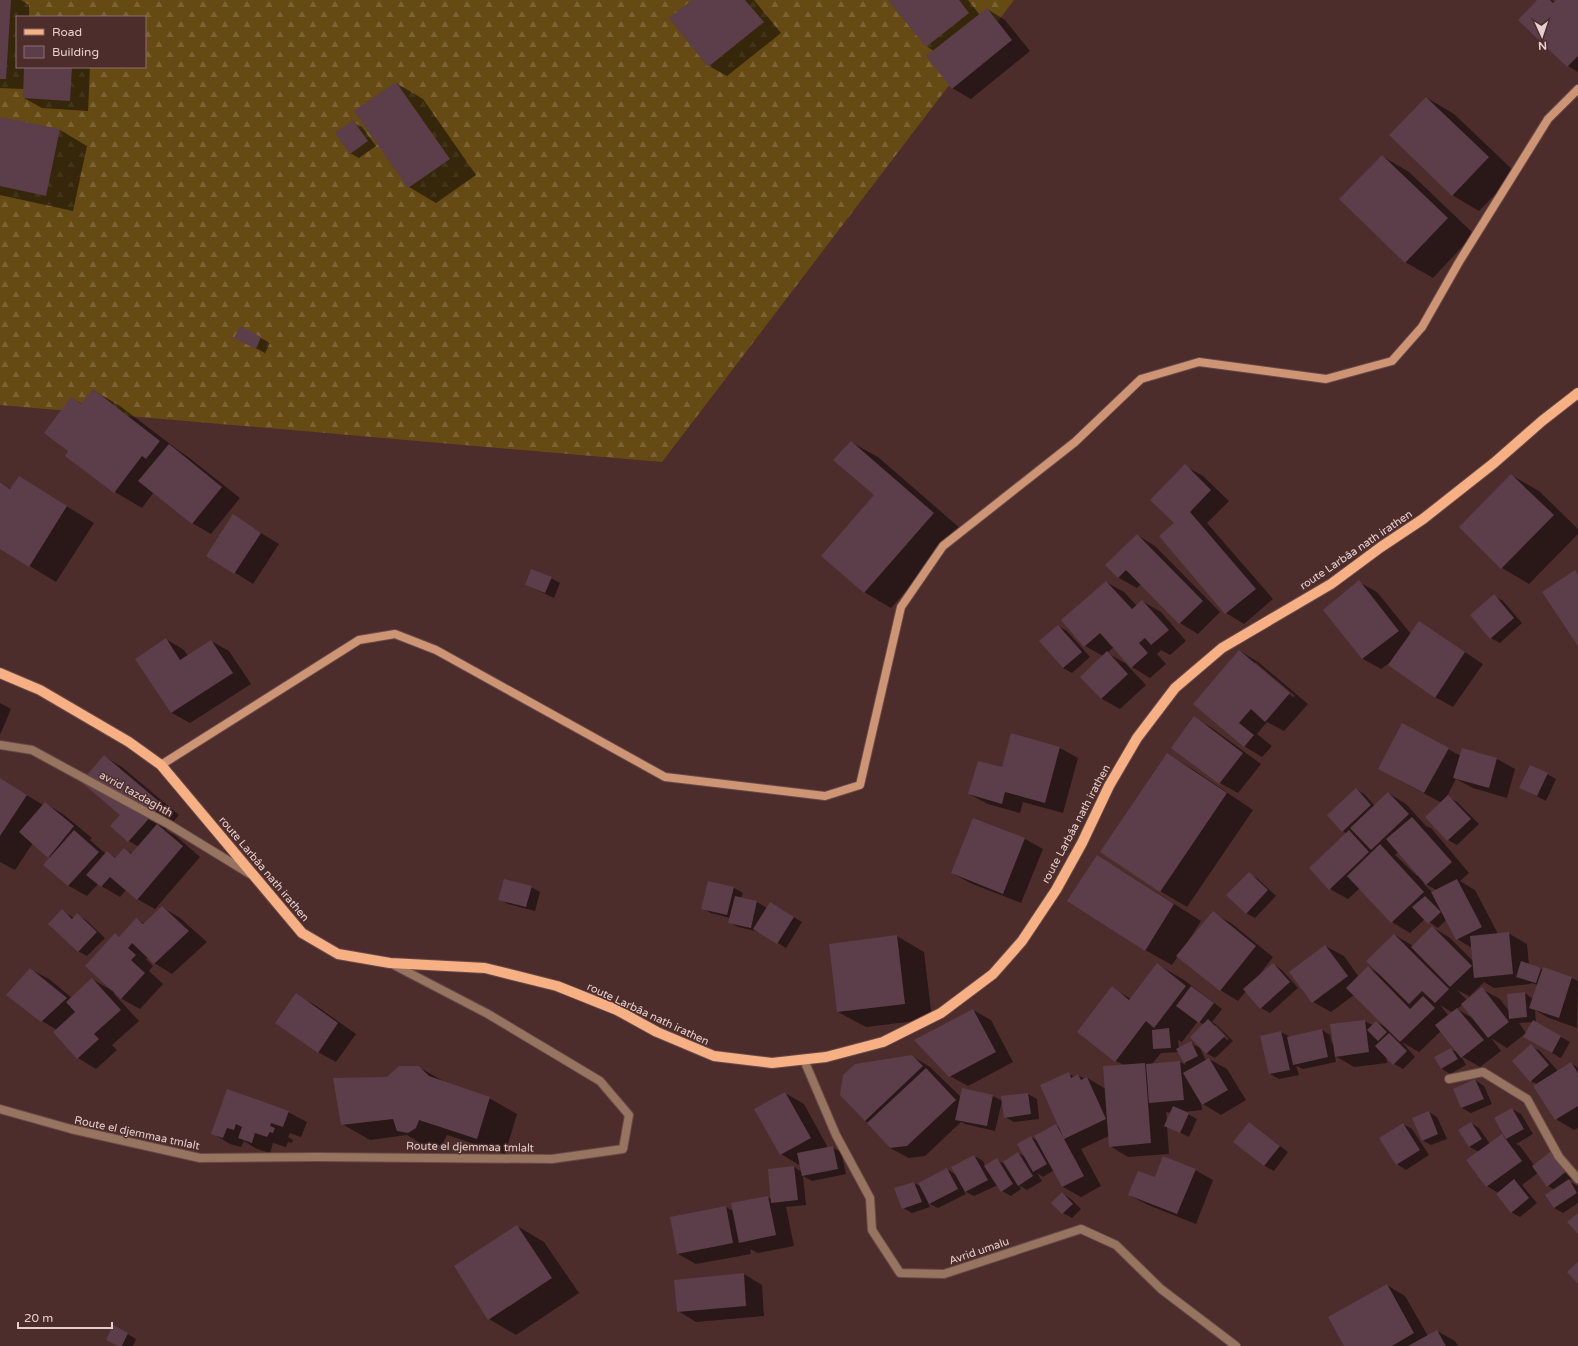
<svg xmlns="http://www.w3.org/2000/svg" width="1578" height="1346" viewBox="0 0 1578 1346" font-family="'Varela Round',sans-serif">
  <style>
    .forest { fill: url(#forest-firs); fill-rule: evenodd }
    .shadow { fill: #0007; fill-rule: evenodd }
    .building { fill: #5c3d4a }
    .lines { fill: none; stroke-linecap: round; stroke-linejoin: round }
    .street-casing { stroke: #684a49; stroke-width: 10 }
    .secondary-casing { stroke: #684a49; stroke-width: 10 }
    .primary-casing { stroke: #684a49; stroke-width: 12 }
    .street { stroke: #977460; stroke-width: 8 }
    .secondary { stroke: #cd9574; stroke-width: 8 }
    .primary { stroke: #f7af84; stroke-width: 10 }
    .labels { text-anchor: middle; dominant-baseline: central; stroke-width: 3; stroke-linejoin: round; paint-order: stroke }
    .street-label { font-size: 11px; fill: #e5cfce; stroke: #4d2d2c }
  </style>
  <defs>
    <pattern id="forest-firs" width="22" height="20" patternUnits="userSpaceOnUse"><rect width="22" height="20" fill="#654a14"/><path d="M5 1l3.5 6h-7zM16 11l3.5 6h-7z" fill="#7b6335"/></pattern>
  </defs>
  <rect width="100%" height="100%" fill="#4d2d2c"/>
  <path class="forest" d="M0 0H1014L662 462 0 405ZM17 17H145V67H17Z"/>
  <path class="shadow" d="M0 0H21L29 5V17H17V67H90L88 111 42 108 24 98V89L0 88Z
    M694 0H754L781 33 727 76 709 66Z
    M889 0H968L980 15 987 9 1005 20 1030 51 971 99 952 88 934 51 926 46Z
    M1538 0H1552L1555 2 1557 0H1578V72L1568 66 1519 20Z
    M396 83 423 99 476 175 436 203 409 187Z
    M1427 98 1454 114 1516 173 1479 211 1452 195Z
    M0 118 60 130 87 146 73 211 0 195Z
    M353 122 362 127 376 146 359 158 350 153Z
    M1382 156 1409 172 1474 234 1433 278 1405 262Z
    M240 327 270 343 265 353 244 342Z
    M93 390 120 406 178 450 187 456 240 498 211 534 192 523 154 492 142 508 115 492 70 450 71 398 82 404Z
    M851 442 878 457 961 529 891 608 864 592 876 495Z
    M1185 466 1203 476 1229 501 1207 523 1273 599 1244 624 1226 613 1161 537 1176 523Z
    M1511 475 1539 491 1578 529V534L1529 584 1502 568Z
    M19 477 94 523 56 582 0 548V482L11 489Z
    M233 516 279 544 253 584 207 555Z
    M1137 535 1155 546 1220 612 1198 634 1180 623 1141 584 1137 588 1119 578 1106 565Z
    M551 578 560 583 554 598 526 585Z
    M1106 582 1124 592 1137 606 1142 601 1161 612 1186 641 1170 655 1161 650 1157 654 1166 664 1150 678 1132 667 1114 647 1107 653 1125 663 1146 685 1120 709 1102 699 1081 677 1103 656 1085 646Z
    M1359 582 1377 592 1411 634 1419 622 1483 664 1453 707 1435 697 1392 661 1381 669 1363 659 1324 610Z
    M1494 596 1503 601 1522 623 1500 643 1491 638Z
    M1058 626 1067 631 1090 657 1072 673 1063 668Z
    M166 639 184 650 188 656 211 641 229 651 251 684 190 723 172 713 136 659Z
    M1240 651 1258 662 1308 704 1284 731 1267 722 1257 734 1272 746 1262 757 1244 746 1195 704ZM1255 662 1295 696 1293 697 1255 665Z
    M0 703 11 709 0 735Z
    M1194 718 1212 728 1261 764 1238 793 1220 783 1172 747Z
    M1012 735 1060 748 1078 758 1063 813 1023 802 1020 813 988 804 969 794 1003 769Z
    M1448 749 1461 756 1463 749 1497 759 1515 769 1507 798 1473 788 1456 779 1445 800 1448 797 1457 802 1479 824 1457 845 1448 840 1426 817 1442 803 1397 779Z
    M1167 754 1194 770 1253 810 1187 907 1160 891Z
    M104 756 122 767 179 815 166 830 176 836 200 857 155 909 137 899 126 890 120 897 98 884 87 896 69 886 45 865 51 858 33 843 15 870 0 862V779L43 805 45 803 63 814 92 838 90 840 106 854 107 853 117 858 124 849 133 854 139 847 129 841 111 826 121 815Z
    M1547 774 1556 779 1546 801 1521 788Z
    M1356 789 1364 794 1375 806 1388 793 1406 804 1426 826 1431 828 1469 873 1460 881 1475 890 1498 934 1508 933 1527 944 1529 965 1572 978 1578 981 1577 1028 1549 1018 1535 1010 1536 1023 1570 1042 1561 1058 1524 1037 1533 1022 1519 1023 1526 1033 1507 1048 1491 1038 1501 1051 1480 1067 1461 1056 1466 1065 1450 1074 1441 1068 1451 1049 1460 1054 1441 1031 1419 1052 1402 1042 1415 1057 1403 1069 1394 1064 1386 1056 1387 1063 1354 1067 1335 1056 1336 1062 1303 1069 1296 1066 1299 1075 1279 1079 1270 1074 1281 1032 1290 1037 1322 1030 1330 1035 1332 1044 1364 1021 1373 1025 1376 1022 1386 1027 1354 995 1331 1012 1313 1002 1325 946 1344 956 1359 977 1368 967 1378 973 1395 935 1413 946 1432 927 1450 938 1474 962 1472 948 1457 939 1447 919 1438 928 1425 919 1410 933 1392 922 1360 888 1348 899 1330 889 1347 834 1343 831 1328 815ZM1398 852 1418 875 1417 876 1395 855ZM1423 883H1424L1436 890 1432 892ZM1484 982 1494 988 1531 984V983L1538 985 1533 999 1525 993 1509 1011 1500 999 1482 989 1471 997 1470 996ZM1457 990 1471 997 1467 1000ZM1463 1004 1474 1019 1457 1009ZM1440 1005 1453 1013 1449 1016Z
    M1025 839 1043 849 1021 903 970 883 952 873Z
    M1097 856 1124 872 1201 921 1187 943 1188 944 1213 913 1231 923 1273 957 1260 974V975L1273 964 1282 970 1298 988 1270 1013 1261 1008 1246 991 1238 1001 1220 990 1178 956 1172 965 1145 950Z
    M1249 874 1258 879 1276 896 1255 918 1246 913Z
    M531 887 540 892 535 911 508 904 500 899Z
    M734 888 743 893 741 898 757 902 767 908 770 903 802 922 786 948 760 932 738 927 729 922 730 918 711 913 702 908Z
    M162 907 180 918 207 942 172 974 154 963 148 957 146 959 153 966 149 971 163 984 140 1009 122 999 115 992 114 994 139 1021 112 1045 117 1050 96 1069 78 1058 57 1030 42 1021 30 969 49 979 72 998 92 979 111 990 115 935 120 937 136 919 145 924Z
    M62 911 74 918 77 915 86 920 105 938 87 956 78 951Z
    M897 936 924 952 932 1019 866 1027 838 1012Z
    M1157 964 1184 980 1222 1009 1212 1022 1217 1025 1233 1041 1215 1058 1206 1053 1204 1025 1198 1021 1182 1042 1178 1040 1179 1049 1191 1043 1200 1048 1206 1061 1209 1059 1227 1069 1246 1100 1221 1115 1203 1104 1201 1100 1202 1110 1184 1112 1197 1119 1189 1137 1167 1126 1169 1154 1128 1157 1110 1146 1109 1136 1081 1149 1101 1186 1081 1197 1063 1187 1054 1170 1043 1177 1037 1173 1042 1181 1027 1190 1019 1185 1021 1189 1011 1196 1002 1191 998 1185 974 1196 964 1191 966 1194 938 1208 928 1203 930 1207 912 1213 903 1208 914 1183 921 1186 947 1169 956 1175 974 1156 983 1161 985 1166 997 1160 1006 1165 1018 1153 1026 1157 1031 1137 1038 1141 1056 1126 1060 1128 1069 1074 1074 1077 1078 1075 1085 1079 1087 1078 1106 1089 1124 1065 1116 1061 1112 988 1131 999ZM1216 1025 1229 1039 1227 1040 1214 1027ZM1179 1052 1186 1065 1180 1062 1152 1064 1161 1053ZM1166 1112 1171 1113 1167 1123Z
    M296 995 315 1005 356 1034 336 1062 318 1052Z
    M973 1010 991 1020 1013 1062 968 1086 950 1076Z
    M1531 1046 1540 1051 1558 1071 1571 1063 1578 1068V1128L1574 1130 1556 1119 1535 1086 1537 1084 1531 1081Z
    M912 1056 930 1067 961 1097 963 1090 993 1096 1002 1101 995 1131 965 1124 961 1122 925 1156 909 1158 890 1148 869 1123 865 1121Z
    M419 1067 445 1082 489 1098 517 1114 505 1154 447 1135 443 1143 435 1148 425 1146 407 1135 370 1140 342 1124 387 1078Z
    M1475 1080 1484 1086 1492 1104 1471 1113 1462 1108 1454 1090Z
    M227 1091 288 1112 307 1122 301 1137 290 1133 288 1137 293 1140 292 1143 288 1142 286 1147 273 1143 270 1153 257 1149 244 1141 241 1147 230 1144 212 1133Z
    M785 1093 804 1104 828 1148 832 1147 841 1152 846 1174 812 1181 803 1176 806 1205 786 1207 794 1246 758 1253 750 1249 751 1254 696 1264 678 1254 726 1207 733 1211 768 1197 772 1200 769 1170 794 1167 802 1172 800 1164 799 1165 781 1154Z
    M1028 1094 1037 1099 1039 1119 1014 1122 1005 1117Z
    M1512 1109 1521 1114 1533 1134 1516 1144 1520 1146 1534 1165 1553 1151 1576 1176 1569 1181 1578 1186V1203L1563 1213 1554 1208 1555 1190 1548 1186 1538 1173 1522 1185 1537 1203 1520 1217 1511 1212 1498 1193 1487 1186 1468 1160 1479 1152 1470 1147 1471 1123 1479 1128 1490 1144 1502 1135 1507 1139 1496 1119Z
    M1429 1112 1437 1117 1447 1139 1431 1145 1422 1140Z
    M1249 1123 1258 1129 1288 1152 1274 1171 1265 1166 1234 1142Z
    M1403 1124 1412 1129 1429 1155 1406 1170 1397 1164 1380 1139Z
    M1195 1170 1213 1180 1196 1224 1148 1205 1129 1195Z
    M1062 1193 1071 1199 1081 1209 1072 1218 1063 1213 1053 1203Z
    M517 1226 544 1242 579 1293 516 1335 489 1319Z
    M744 1274 762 1285 764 1316 696 1322 678 1311Z
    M1387 1285 1405 1296 1428 1336 1437 1331 1455 1341 1458 1346H1345Z
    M128 1334 136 1339 133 1346H119Z"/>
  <path class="building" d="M0 0H11L6 79H0Z
    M692 0H745L764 22 708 67 669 18Z
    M888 0H959L969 13 926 47Z
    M1537 0H1550L1553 3 1556 0H1578V56L1567 67 1518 20Z
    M987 8 1012 40 952 89 926 56Z
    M24 67H72L70 101 23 98Z
    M396 82 450 159 408 188 354 111Z
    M1426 97 1489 157 1452 196 1389 135Z
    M0 117 60 129 46 196 0 186Z
    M353 120 368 141 350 154 335 133Z
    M1382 155 1448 218 1405 263 1339 199Z
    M240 326 261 337 256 349 234 338Z
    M93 389 160 441 146 459 142 456 114 493 65 456 68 451 44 433 71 397 81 404Z
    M851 441 934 513 864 593 821 556 874 495 833 460Z
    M169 444 222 487 192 524 138 481Z
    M1185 464 1211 490 1190 512 1256 589 1225 614 1159 536 1174 523 1150 500Z
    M1511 474 1554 515 1501 569 1459 527Z
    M19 476 67 506 29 567 0 549V482L10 489Z
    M233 514 261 533 234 574 206 556Z
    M1137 534 1203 601 1179 624 1126 570 1118 578 1105 565Z
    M531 569 552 577 545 593 525 585Z
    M1575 570 1578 574V646L1542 592Z
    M1359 580 1399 631 1362 659 1323 610Z
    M1106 581 1132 609 1142 600 1169 630 1151 645 1145 638 1139 643 1148 653 1131 668 1100 633 1084 647 1061 620Z
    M1494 594 1514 618 1490 639 1470 615Z
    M1419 621 1465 652 1435 698 1388 665Z
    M1058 625 1082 652 1063 668 1039 641Z
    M166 638 180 660 211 640 233 673 171 713 135 659Z
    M1239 650 1290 693 1265 722 1251 709 1239 723 1254 735 1244 747 1193 704Z
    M1107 651 1128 674 1101 699 1080 677Z
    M1194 716 1243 753 1219 784 1171 748Z
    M1402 723 1449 748 1424 793 1378 769Z
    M1011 733 1060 747 1045 803 1005 792 1002 804 968 794 978 761 1002 767Z
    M1462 748 1497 758 1489 788 1453 778Z
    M1167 753 1227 793 1160 892 1100 852Z
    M104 755 162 804 128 842 110 826 120 815 81 782Z
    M1530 765 1548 773 1537 796 1519 788Z
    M0 778 27 795 0 836Z
    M1356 788 1371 805 1342 832 1327 815Z
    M1388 792 1409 814 1371 850 1350 828Z
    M1448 795 1471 819 1447 841 1425 817Z
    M45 802 74 826 48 858 19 832Z
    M1412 817 1452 862 1426 885 1386 839Z
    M973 818 1025 838 1003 894 951 873Z
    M157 824 183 846 137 900 110 877 101 887 86 875 107 851 115 858 124 848 131 854Z
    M74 830 99 852 68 886 43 865Z
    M1349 830 1369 852 1329 890 1309 868Z
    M1380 844 1424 892 1391 923 1347 876Z
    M1097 855 1174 904 1145 951 1067 901Z
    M1249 872 1268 890 1246 914 1226 895Z
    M504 879 532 886 526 907 498 900Z
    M1457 879 1482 927 1456 940 1431 892Z
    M708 881 734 887 727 915 701 909Z
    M735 896 757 901 751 928 728 923Z
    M1425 896 1441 912 1428 924 1412 907Z
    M770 902 794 917 777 944 753 929Z
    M162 906 189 931 154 964 132 943 128 948 136 955 131 960 145 973 121 999 85 966 115 933 119 937 136 918 143 924Z
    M62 909 72 919 77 913 97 932 78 952 48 924Z
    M1213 911 1256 946 1220 991 1176 956Z
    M1432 926 1472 966 1450 987 1411 947Z
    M1509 932 1513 974 1474 978 1470 936Z
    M1394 934 1449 989 1435 1003 1422 991 1409 1004 1366 961Z
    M897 935 905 1004 837 1012 829 944Z
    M1325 945 1348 976 1312 1003 1289 972Z
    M1521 961 1541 968 1536 983 1516 977Z
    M1157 963 1186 986 1154 1028 1146 1021 1115 1062 1077 1032 1112 986 1129 1000Z
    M1273 963 1290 982 1260 1009 1243 989Z
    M1368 966 1410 1009 1423 996 1435 1008 1400 1042 1346 988Z
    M1543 967 1572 977 1559 1018 1529 1008Z
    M30 968 67 998 41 1022 6 995Z
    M92 978 121 1010 94 1034 99 1039 77 1059 53 1032 75 1012 66 1002Z
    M1191 986 1214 1003 1199 1023 1176 1006Z
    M1482 987 1509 1022 1488 1038 1461 1004Z
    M1525 992 1527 1017 1509 1019 1507 994Z
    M296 993 338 1023 318 1053 275 1023Z
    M1457 1008 1484 1040 1461 1058 1435 1025Z
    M973 1009 996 1052 949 1077 914 1040Z
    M1208 1019 1225 1036 1206 1054 1190 1037Z
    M1365 1020 1369 1052 1335 1057 1330 1024Z
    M1533 1020 1561 1036 1552 1053 1523 1037Z
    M1376 1021 1387 1032 1378 1041 1367 1030Z
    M1169 1028 1171 1048 1153 1049 1152 1030Z
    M1322 1029 1328 1057 1293 1065 1287 1037Z
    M1281 1031 1290 1070 1269 1074 1260 1036Z
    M1389 1033 1407 1051 1393 1065 1375 1046Z
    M1191 1041 1198 1056 1184 1063 1176 1049Z
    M1531 1044 1549 1065 1530 1082 1512 1061Z
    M1451 1048 1458 1059 1441 1069 1434 1057Z
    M912 1055 923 1066 865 1121 840 1095 843 1075 855 1064Z
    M1209 1058 1228 1090 1202 1105 1183 1073Z
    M1180 1061 1184 1100 1149 1103 1146 1064Z
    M1571 1062 1578 1073V1106L1555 1120 1533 1086Z
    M1145 1063 1151 1143 1109 1147 1103 1066Z
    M399 1066H419L429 1076 490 1097 477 1139 419 1120 416 1128 408 1133 397 1131 393 1119 341 1125 333 1078 387 1077Z
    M926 1068 956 1100 907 1146 890 1148 867 1123Z
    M1069 1072 1071 1078 1078 1074 1081 1080 1087 1077 1106 1119 1064 1139 1040 1085Z
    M1475 1079 1484 1099 1461 1108 1453 1089Z
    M962 1088 993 1095 987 1126 955 1120Z
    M227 1089 289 1111 283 1127 271 1123 270 1126 275 1128 273 1133 270 1132 267 1137 255 1133 252 1143 238 1138 242 1127 236 1124 234 1130 227 1128 223 1138 211 1134Z
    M785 1092 811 1138 780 1155 754 1109Z
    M1028 1093 1031 1114 1004 1118 1001 1096Z
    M1173 1106 1189 1113 1180 1133 1164 1126Z
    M1512 1108 1524 1129 1506 1139 1494 1118Z
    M1429 1111 1438 1134 1422 1141 1412 1118Z
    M1249 1122 1280 1146 1264 1166 1233 1142Z
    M1471 1122 1482 1139 1469 1147 1458 1130Z
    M1403 1123 1420 1150 1396 1165 1379 1138Z
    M1056 1124 1084 1176 1062 1187 1034 1136Z
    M1502 1134 1522 1161 1486 1187 1466 1160Z
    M1031 1136 1047 1164 1033 1172 1017 1144Z
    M833 1146 838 1169 802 1176 797 1153Z
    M1553 1150 1568 1170 1547 1187 1532 1166Z
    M1018 1152 1033 1176 1018 1186 1003 1162Z
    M974 1155 988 1180 965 1192 951 1167Z
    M1163 1156 1196 1169 1177 1214 1128 1195 1138 1171 1155 1177Z
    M997 1158 1013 1184 1001 1192 984 1166Z
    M794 1166 798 1200 771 1203 768 1169Z
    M947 1168 958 1189 929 1204 918 1183Z
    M1514 1179 1529 1198 1511 1213 1496 1194Z
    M1569 1179 1577 1193 1554 1208 1545 1195Z
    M914 1182 922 1202 902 1209 894 1188Z
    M1062 1192 1073 1204 1062 1214 1051 1203Z
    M768 1196 776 1235 739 1243 731 1203Z
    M726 1206 733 1243 677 1254 670 1217Z
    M1578 1213V1234L1567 1222Z
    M517 1225 552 1278 488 1320 454 1266Z
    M1578 1262V1284L1567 1272Z
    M744 1273 746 1306 677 1312 674 1280Z
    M1387 1284 1414 1333 1392 1346H1344L1328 1317Z
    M113 1325 128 1333 122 1346H118L106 1340Z
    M1437 1330 1446 1346H1408Z"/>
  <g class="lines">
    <g class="street-casing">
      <path id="street" d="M0 745 32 750 170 825 250 874
        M804 1060 836 1135 870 1198 872 1230 900 1273 944 1274 1081 1229 1116 1245 1161 1289 1236 1346
        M1449 1079 1483 1072 1527 1099 1559 1157 1578 1179
        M0 1109 71 1129 200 1158 318 1157 552 1159 623 1149 629 1115 600 1081 488 1014 392 964"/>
    </g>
    <g class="secondary-casing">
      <path id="secondary" d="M161 765 359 640 395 634 436 650 665 777 825 796 860 785 901 607 943 546 1075 442 1141 379 1199 362 1326 379 1392 361 1422 327 1459 262 1548 119 1578 89"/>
    </g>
    <g class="primary-casing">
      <path id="primary" d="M0 673 40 690 129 742 161 765 302 933 338 954 390 963 485 968 557 986 617 1010 657 1032 714 1056 772 1063 826 1057 883 1042 941 1013 993 974 1022 941 1056 890 1082 843 1109 786 1137 738 1175 688 1222 648 1331 584 1381 547 1423 519 1494 463 1542 421 1578 393"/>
    </g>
    <use href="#street" class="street"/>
    <use href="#secondary" class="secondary"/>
    <use href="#primary" class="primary"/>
  </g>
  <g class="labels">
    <g class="street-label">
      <text transform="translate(1356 550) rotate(-34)">route Larbâa nath irathen</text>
      <text transform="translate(136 794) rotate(29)">avrid tazdaghth</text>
      <text transform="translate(1076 824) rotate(-62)">route Larbâa nath irathen</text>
      <text transform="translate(264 869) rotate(50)">route Larbâa nath irathen</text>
      <text transform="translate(648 1014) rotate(25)">route Larbâa nath irathen</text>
      <text transform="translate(137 1133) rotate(12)">Route el djemmaa tmlalt</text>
      <text transform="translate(470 1147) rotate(1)">Route el djemmaa tmlalt</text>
      <text transform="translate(979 1251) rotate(-19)">Avrid umalu</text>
    </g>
  </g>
  <rect x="16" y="16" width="130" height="52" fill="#4d2d2c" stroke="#8a6e6d"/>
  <rect x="24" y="29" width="20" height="6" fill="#f7af84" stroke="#8a6e6d"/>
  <text x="52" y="36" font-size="12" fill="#e5cfce">Road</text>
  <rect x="24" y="46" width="20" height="12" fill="#5c3d4a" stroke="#8a6e6d"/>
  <text x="52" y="56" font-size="12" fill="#e5cfce">Building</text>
  <g transform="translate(1542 36) rotate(177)" stroke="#4d2d2c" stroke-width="3" paint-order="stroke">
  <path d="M0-3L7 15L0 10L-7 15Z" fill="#e5cfce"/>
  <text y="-6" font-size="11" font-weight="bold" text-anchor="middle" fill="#e5cfce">N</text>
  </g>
  <path d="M18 1322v6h94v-6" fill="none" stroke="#e5cfce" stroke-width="2"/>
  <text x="24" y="1322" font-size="12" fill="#e5cfce" stroke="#4d2d2c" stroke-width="3" paint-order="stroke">20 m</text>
</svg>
